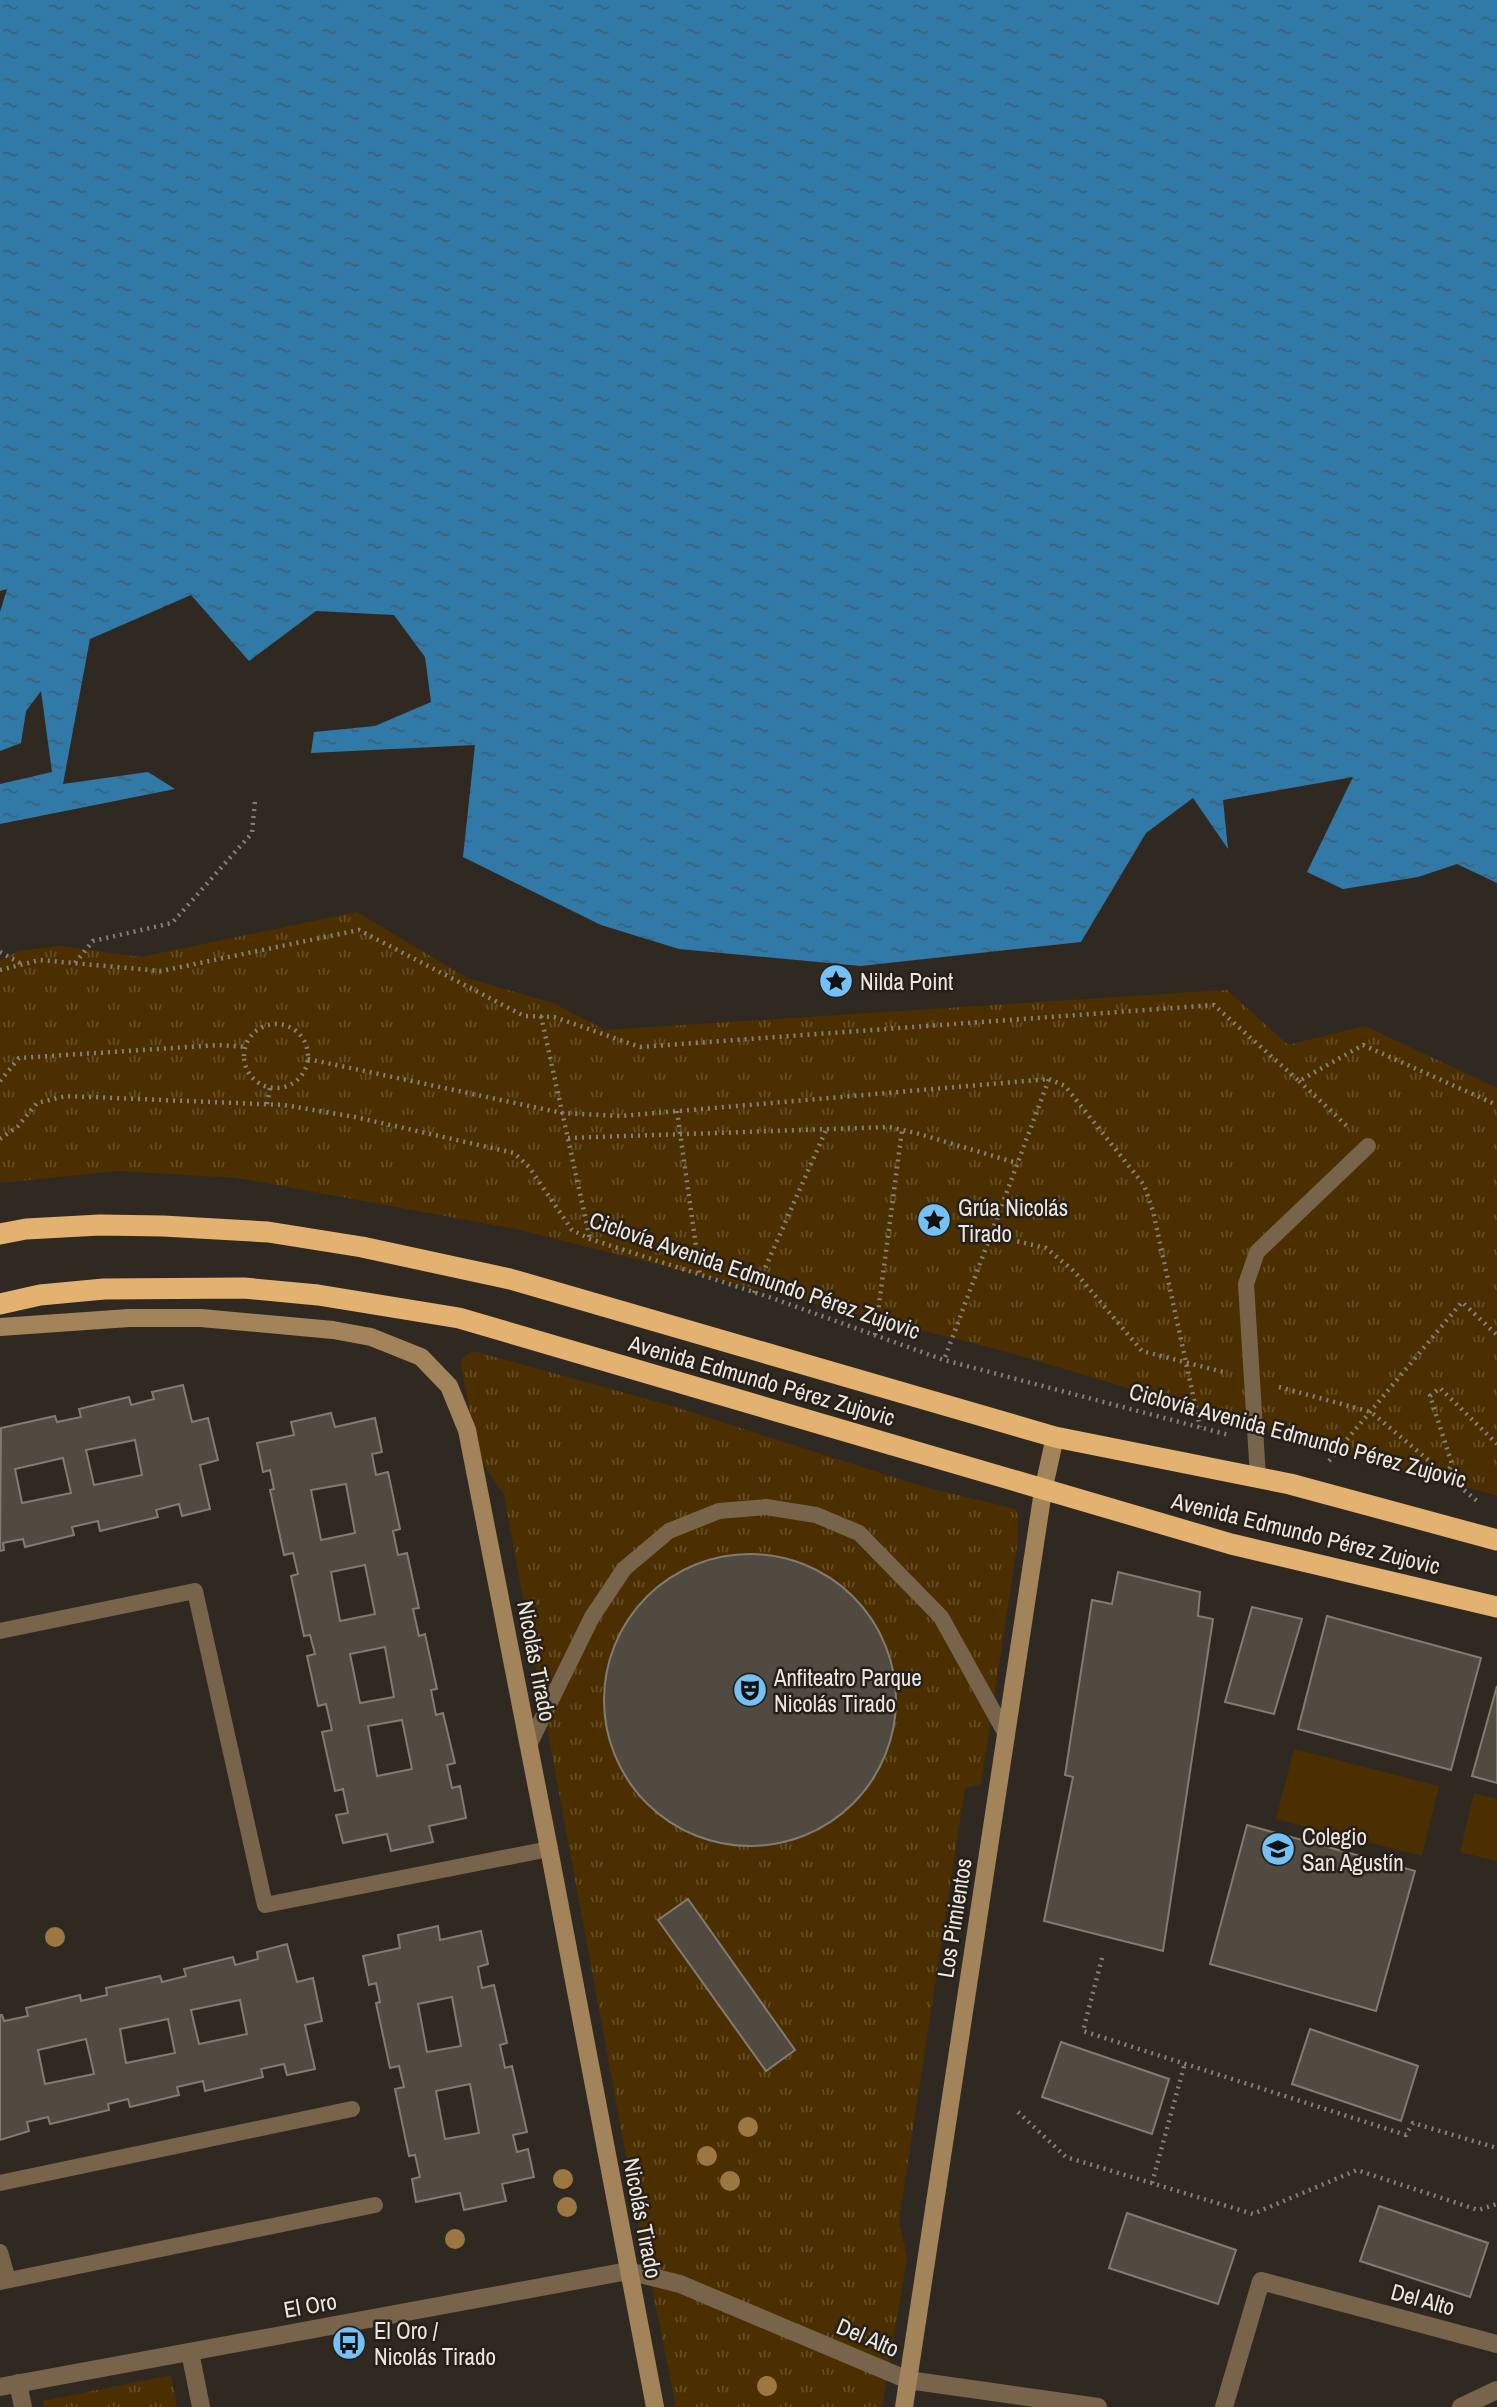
<svg xmlns="http://www.w3.org/2000/svg" width="1497" height="2407" viewBox="0 0 1497 2407" font-family="'Archivo Narrow',sans-serif">
  <style>
    .grass { fill: url(#grass-tufts) }
    .garden { fill: #4b2f00 }
    .water { fill: url(#water-ripples) }
    .building { fill: #514a41; stroke: #837b72; stroke-width: 2; fill-rule: evenodd }
    .lines { fill: none; stroke-linecap: round; stroke-linejoin: round }
    .path { stroke: #867f79; stroke-width: 4.5; stroke-dasharray: 2 5; stroke-linecap: butt }
    .lane { stroke: #77644a; stroke-width: 16 }
    .street { stroke: #77644a; stroke-width: 18 }
    .secondary { stroke: #a3845a; stroke-width: 18 }
    .highway { stroke: #e3b270; stroke-width: 21 }
    .tree { fill: #9d7741 }
    .labels { text-anchor: middle; dominant-baseline: central; stroke-width: 5; stroke-linejoin: round; paint-order: stroke }
    .poi-label { font-size: 23px; fill: #ece7e2; stroke: #262018; text-anchor: start }
    .street-label { font-size: 23px; fill: #ece7e2; stroke: #262018 }
  </style>
  <defs>
    <pattern id="grass-tufts" width="24" height="20" patternUnits="userSpaceOnUse" patternTransform="scale(1.75)"><rect width="24" height="20" fill="#4b2f00"/><path d="M3 7l-1-3M5 7V3M7 7l1-3M15 17l-1-3M17 17v-4M19 17l1-3" fill="none" stroke="#654d25"/></pattern>
    <pattern id="water-ripples" width="26" height="14" patternUnits="userSpaceOnUse" patternTransform="scale(1.75)"><rect width="26" height="14" fill="#317aa7"/><path d="M2 4q2-2 4 0t4 0M15 11q2-2 4 0t4 0" fill="none" stroke="#3b627a"/></pattern>
  </defs>
  <rect width="100%" height="100%" fill="#302921"/>
  <path class="grass" d="M357 912 467 978 553 1003 605 1030 1227 990 1288 1045 1365 1026 1497 1088V1495L1443 1482 1004 1351 516 1229 239 1178 118 1171 0 1183V961L18 951 60 946 141 957Z
    M471 1352H477L672 1406 921 1486 1015 1509 1018 1516V1539L981 1784 965 1788 899 2220 907 2257 882 2407H676L633 2193 504 1495 478 1456 461 1365 462 1359Z
    M171 2375 177 2407H44L43 2401Z"/>
  <path class="garden" d="M1294 1749 1439 1786 1422 1856 1276 1819Z
    M1474 1793 1497 1799V1861L1460 1852Z"/>
  <path class="water" d="M0 0H1497V883L1457 864 1418 877 1343 889 1307 872 1353 777 1223 800 1228 849 1193 798 1146 833 1081 942 861 966 679 949 601 925 463 857 475 745 311 753 314 732 375 726 431 702 425 657 394 615 316 611 249 661 191 595 90 639 63 784 148 772 175 789 0 824V784L52 772 41 691 26 711 21 743 0 751V612L7 589 0 591Z"/>
  <path class="building" d="M183 1385 192 1422 208 1418 218 1460 200 1465 210 1509 182 1516 179 1504 156 1510 158 1517 100 1531 98 1521 72 1527 74 1535 25 1547 23 1539 3 1543 4 1550 0 1551 1 1428 55 1416 57 1422 81 1417 79 1409 129 1397 131 1405 154 1399 152 1392ZM135 1440 142 1475 94 1485 86 1450ZM63 1458 71 1493 22 1503 15 1469Z
    M331 1413 335 1427 375 1418 382 1452 372 1454 376 1475 388 1472 400 1529 393 1531 398 1555 407 1553 419 1608 413 1609 419 1636 425 1634 437 1689 431 1690 436 1715 443 1713 455 1763 447 1765 452 1788 460 1786 466 1818 429 1826 433 1842 391 1851 387 1834 343 1843 336 1815 348 1813 343 1789 335 1791 322 1732 332 1730 326 1704 318 1706 307 1656 315 1654 310 1635 304 1636 291 1576 298 1574 293 1553 284 1555 270 1490 274 1489 270 1470 263 1472 257 1443 294 1435 291 1422ZM346 1484 355 1533 321 1540 311 1490ZM365 1565 375 1614 340 1621 331 1572ZM385 1647 394 1697 360 1703 350 1654ZM402 1720 412 1769 377 1776 368 1726Z
    M604 1700a146 146 0 1 1 292 0a146 146 0 1 1-292 0Z
    M1118 1572 1200 1592 1198 1616 1213 1619 1163 1951 1044 1921 1073 1777 1065 1775 1092 1600 1112 1604Z
    M1252 1607 1302 1619 1274 1714 1225 1702Z
    M1327 1616 1481 1658 1451 1770 1298 1729Z
    M1497 1686V1783L1472 1776Z
    M1247 1825 1415 1871 1376 2011 1210 1964Z
    M688 1899 795 2050 766 2071 658 1920Z
    M438 1926 440 1940 481 1931 488 1964 478 1967 482 1988 494 1985 507 2043 500 2045 505 2068 512 2066 527 2132 513 2135 517 2152 528 2149 534 2177 502 2184 506 2201 464 2210 460 2193 416 2202 412 2179 420 2177 415 2155 409 2156 395 2089 404 2087 399 2066 390 2068 376 2003 380 2002 376 1983 369 1985 363 1956 400 1948 398 1935ZM452 1997 461 2046 427 2052 418 2004ZM470 2084 479 2133 445 2139 436 2091Z
    M287 1944 297 1982 313 1978 322 2021 305 2025 315 2069 287 2075 284 2064 261 2069 263 2077 205 2091 203 2081 177 2087 179 2095 130 2107 128 2099 108 2104 109 2110 50 2124 48 2117 27 2122 29 2131 0 2140V2015H2L4 2021 28 2016 26 2008 80 1995 81 2001 107 1995 106 1988 160 1976 162 1982 186 1976 184 1969 233 1957 235 1965 258 1959 257 1952ZM240 2000 247 2034 199 2044 191 2010ZM168 2019 175 2053 126 2063 120 2029ZM86 2039 94 2074 45 2084 38 2050Z
    M1310 2029 1418 2066 1401 2121 1292 2084Z
    M1061 2042 1169 2079 1152 2134 1042 2097Z
    M1379 2206 1488 2243 1470 2297 1360 2261Z
    M1127 2213 1236 2250 1218 2304 1109 2268Z"/>
  <g class="lines">
    <path class="path" d="M0 952 20 963
      M75 963 93 941 172 923 252 833 255 800
      M0 970 40 960 161 971 359 930 524 1016 554 1017 640 1047 1214 1005 1299 1081 1363 1045 1497 1105
      M541 1016 590 1239
      M244 1056a32 32 0 1 1 64 0a32 32 0 1 1-64 0Z
      M308 1059 562 1113 621 1116 1049 1079 944 1360
      M1049 1079 1065 1086 1144 1185 1153 1211 1200 1427
      M0 1081 19 1058 219 1045 246 1047
      M1299 1081 1349 1128
      M267 1104 270 1088
      M677 1111 700 1275
      M568 1138 889 1127 916 1133 1017 1163
      M0 1139 18 1126 37 1103 66 1096 284 1105 355 1117 514 1153 529 1167 572 1230 590 1239 769 1297 944 1360 1229 1435
      M990 1235 1046 1248 1075 1272 1142 1351 1223 1372
      M754 1293 826 1130
      M875 1335 902 1130
      M1279 1387 1371 1412 1477 1501
      M1329 1461 1462 1302 1497 1335
      M1446 1475 1452 1464 1430 1396 1440 1388 1497 1444
      M1102 1958 1083 2031 1406 2135 1413 2123 1497 2148
      M1018 2112 1066 2157 1253 2214 1357 2170 1478 2210 1497 2204
      M1152 2183 1185 2063"/>
    <path class="lane" d="M1258 1477 1246 1284 1257 1252 1368 1146
      M0 1631 195 1591 265 1905 549 1849
      M529 1745 592 1617 624 1569 669 1531 719 1511 766 1507 816 1515 859 1533 941 1617 1007 1736
      M0 2183 352 2109
      M0 2252 8 2280
      M0 2282 375 2205"/>
    <path class="street" d="M190 2352 201 2407
      M18 2383 23 2407
      M0 2387 628 2271 680 2284 908 2380 1098 2407
      M1224 2407 1261 2281 1497 2344
      M1461 2407 1497 2390"/>
    <path class="secondary" d="M0 1327 129 1318H201L333 1330 371 1337 421 1357 449 1386 467 1430 549 1849 655 2407
      M904 2407 1043 1491 1055 1437"/>
    <path class="highway" d="M0 1234 26 1229 100 1225 163 1226 268 1232 362 1247 510 1279 1055 1437 1290 1484 1497 1540
      M0 1304 40 1295 104 1289 244 1288 318 1295 459 1318 1231 1544 1497 1607"/>
  </g>
  <g class="tree">
    <circle cx="55" cy="1937" r="10"/>
    <circle cx="748" cy="2127" r="10"/>
    <circle cx="707" cy="2156" r="10"/>
    <circle cx="563" cy="2179" r="10"/>
    <circle cx="730" cy="2181" r="10"/>
    <circle cx="567" cy="2207" r="10"/>
    <circle cx="455" cy="2239" r="10"/>
    <circle cx="767" cy="2386" r="10"/>
  </g>
  <defs>
    <g id="sight-disc" transform="scale(1.75)"><circle r="9.5" fill="#73c1f5" stroke="#262018"/><path d="M0-6L1.8-2.2L6-1.7L2.9 1.2L3.7 5.4L0 3.3L-3.7 5.4L-2.9 1.2L-6-1.7L-1.8-2.2Z" fill="#111"/></g>
    <g id="theatre-disc" transform="scale(1.75)"><circle r="9.5" fill="#73c1f5" stroke="#262018"/><path d="M-5-5.5Q0-4 5-5.5V0Q5 5 0 6Q-5 5-5 0ZM-3.3-2.5H-1v1.5H-3.3ZM1-2.5H3.3v1.5H1ZM-2.8 1Q0 5.5 2.8 1Z" fill="#111"/></g>
    <g id="school-disc" transform="scale(1.75)"><circle r="9.5" fill="#73c1f5" stroke="#262018"/><path d="M0-5L7-2L0 1L-7-2ZM-4 1L0 2.5L4 1V4Q0 6-4 4Z" fill="#111"/></g>
    <g id="bus-disc" transform="scale(1.75)"><circle r="9.5" fill="#73c1f5" stroke="#262018"/><path d="M-5-6H5V4H4V6H2V4H-2V6H-4V4H-5ZM-3.5-4V0h7V-4ZM-3.5 1.2v1.5H-2V1.2ZM2 1.2v1.5H3.5V1.2Z" fill="#111"/></g>
  </defs>
  <g fill-rule="evenodd">
    <use href="#sight-disc" x="836" y="981"/>
    <use href="#sight-disc" x="934" y="1220"/>
    <use href="#theatre-disc" x="750" y="1690"/>
    <use href="#school-disc" x="1278" y="1849"/>
    <use href="#bus-disc" x="349" y="2343"/>
  </g>
  <g class="labels">
    <g class="poi-label">
      <text x="860" y="981">Nilda Point</text>
      <text x="958" y="1207">Grúa Nicolás<tspan x="958" dy="26">Tirado</tspan></text>
      <text x="774" y="1677">Anfiteatro Parque<tspan x="774" dy="26">Nicolás Tirado</tspan></text>
      <text x="1302" y="1836">Colegio<tspan x="1302" dy="26">San Agustín</tspan></text>
      <text x="374" y="2330">El Oro /<tspan x="374" dy="26">Nicolás Tirado</tspan></text>
    </g>
    <g class="street-label">
      <text transform="translate(755 1275) rotate(19)">Ciclovía Avenida Edmundo Pérez Zujovic</text>
      <text transform="translate(762 1380) rotate(16)">Avenida Edmundo Pérez Zujovic</text>
      <text transform="translate(1298 1435) rotate(15)">Ciclovía Avenida Edmundo Pérez Zujovic</text>
      <text transform="translate(1306 1533) rotate(14)">Avenida Edmundo Pérez Zujovic</text>
      <text transform="translate(537 1661) rotate(79)">Nicolás Tirado</text>
      <text transform="translate(954 1918) rotate(-81)">Los Pimientos</text>
      <text transform="translate(643 2218) rotate(79)">Nicolás Tirado</text>
      <text transform="translate(1423 2299) rotate(15)">Del Alto</text>
      <text transform="translate(310 2305) rotate(-10)">El Oro</text>
      <text transform="translate(868 2337) rotate(23)">Del Alto</text>
    </g>
  </g>
</svg>
